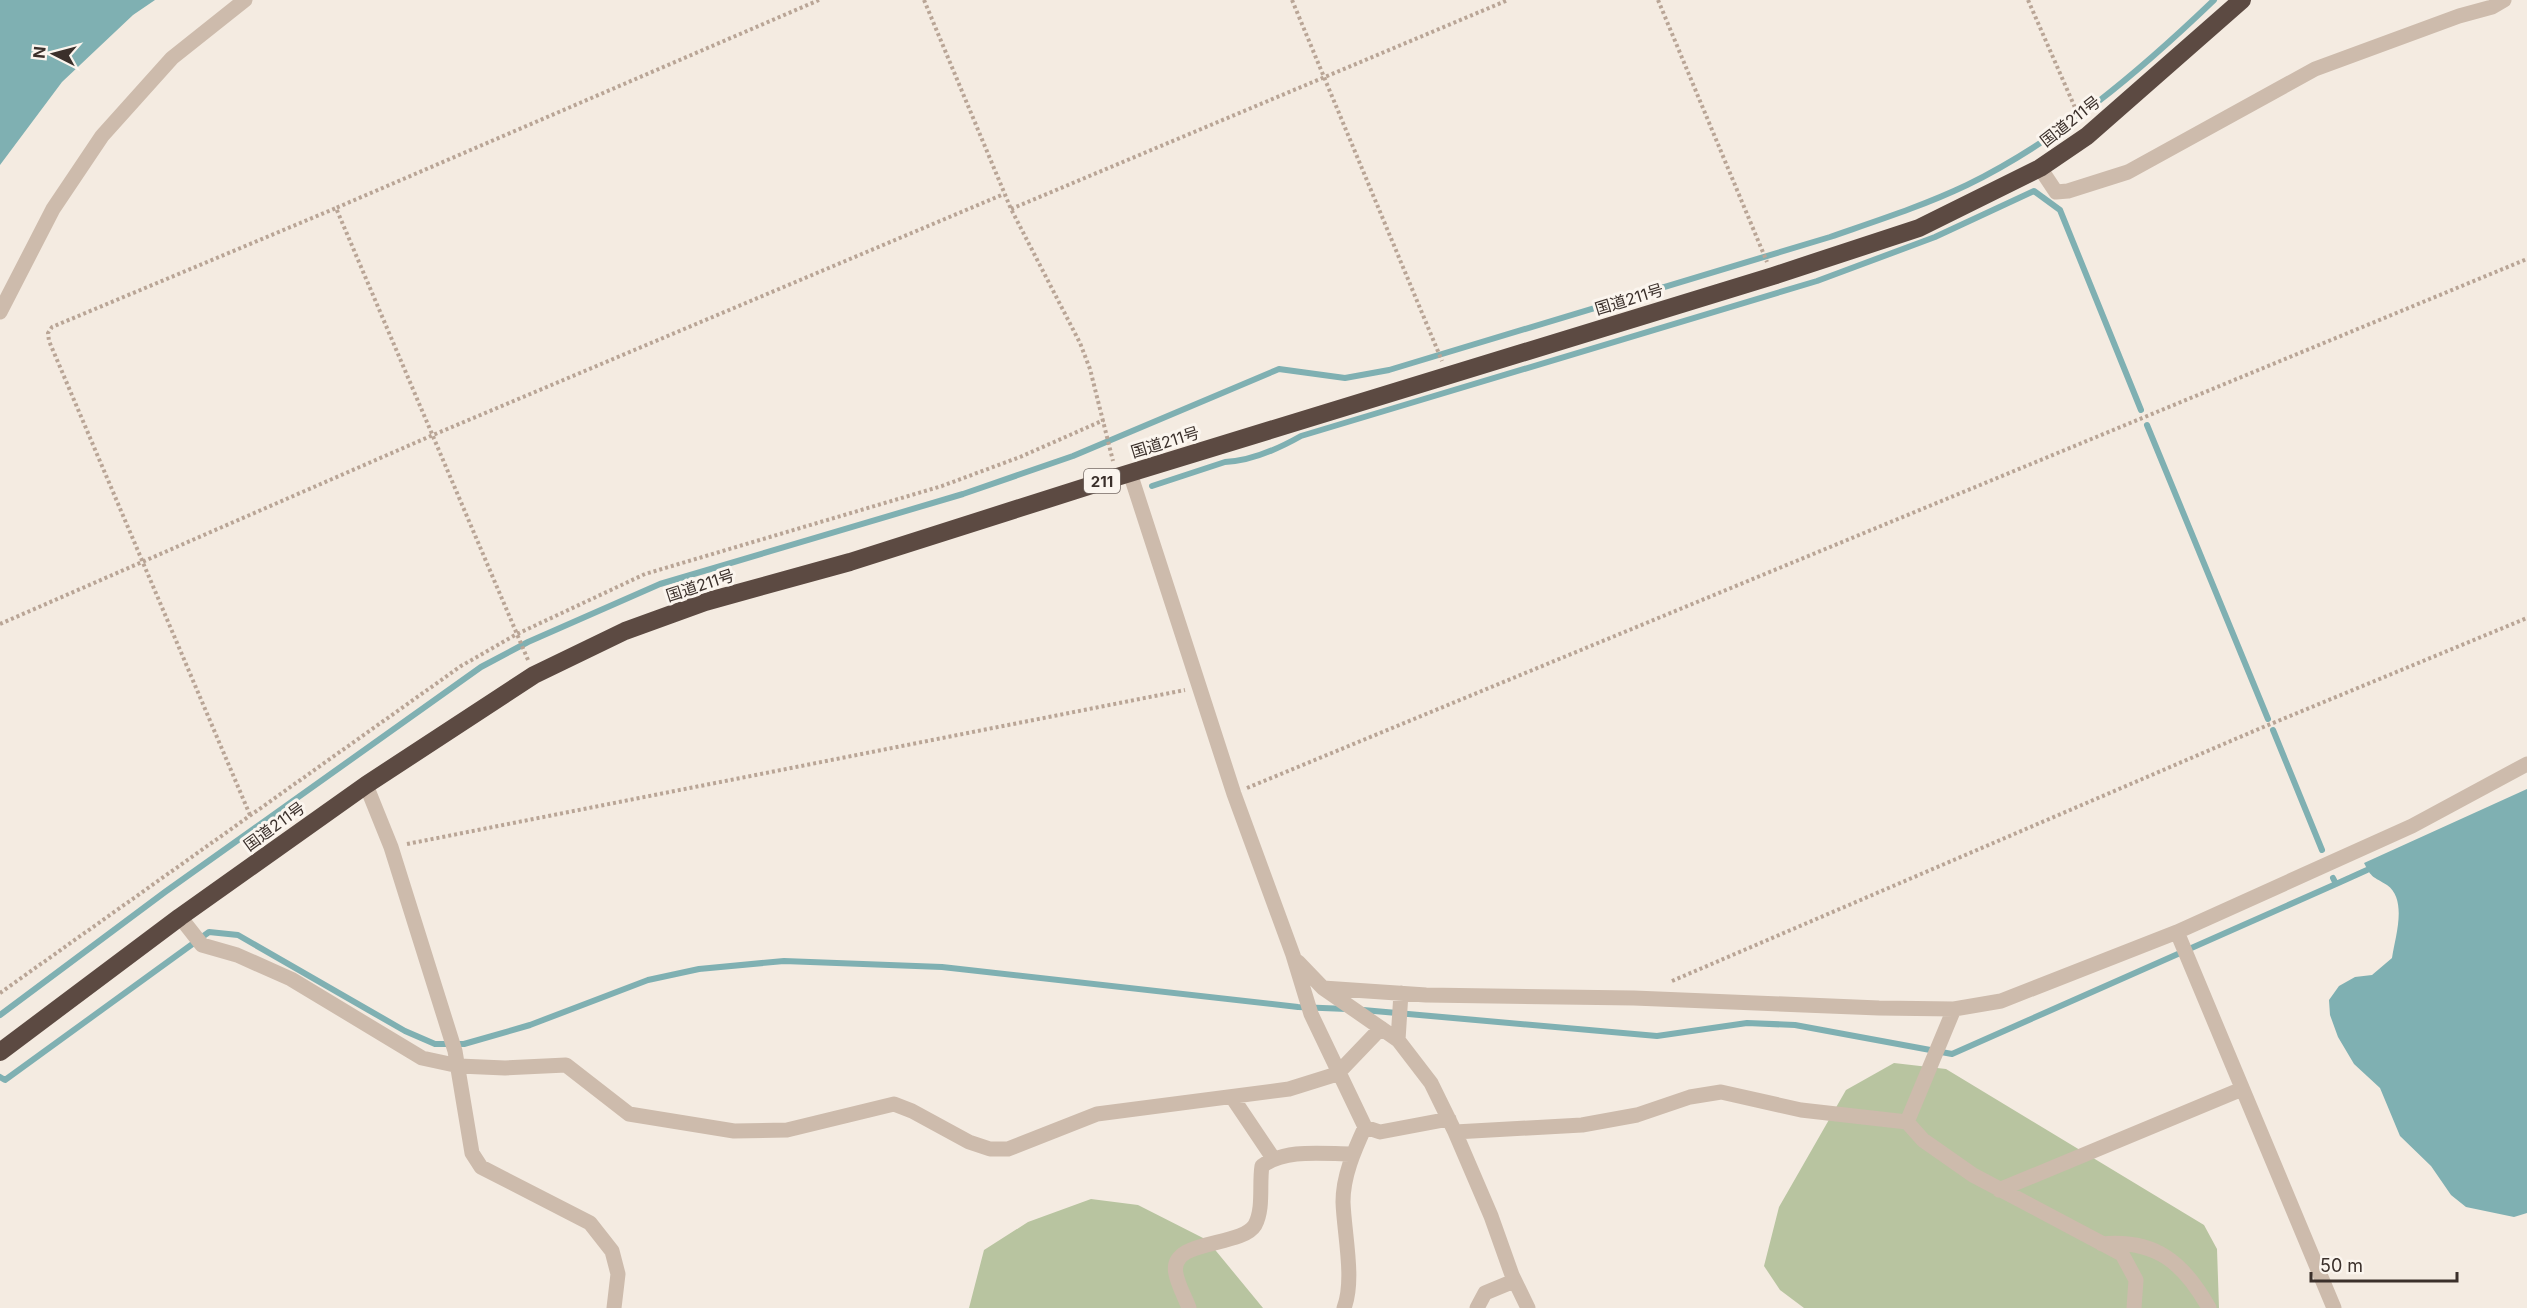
<svg xmlns="http://www.w3.org/2000/svg" width="2527" height="1308" viewBox="0 0 2527 1308" font-family="Inter,'Noto Sans JP',sans-serif">
  <style>
    .green { fill: #b8c4a0 }
    .water { fill: #7fb0b2 }
    .lines { fill: none; stroke-linecap: round; stroke-linejoin: round }
    .stream { stroke: #7fb0b2; stroke-width: 6 }
    .path { stroke: #b9a596; stroke-width: 4; stroke-dasharray: 3 3; stroke-linecap: butt }
    .minor { stroke: #cdbbac; stroke-width: 15 }
    .highway { stroke: #5c4a42; stroke-width: 18 }
    .labels { text-anchor: middle; dominant-baseline: central; stroke-width: 6; stroke-linejoin: round; paint-order: stroke }
    .shield { fill: #fbf5ee; stroke: #756b66; stroke-width: 1.5 }
    .shield-label { font-size: 15px; font-weight: bold; fill: #3b302b }
    .street-label { font-size: 16px; fill: #3b302b; stroke: #fbf5ee }
  </style>
  <rect width="100%" height="100%" fill="#f4ebe1"/>
  <path class="green" d="M1894 1063 1946 1069 2204 1225 2217 1249 2219 1308H1804L1780 1290 1764 1266 1779 1207 1846 1090Z
    M1091 1199 1138 1205 1207 1240 1263 1308H969L984 1250 1028 1222Z"/>
  <path class="water" d="M0 0H155L133 15 62 82 0 165Z
    M2527 789V1213L2514 1217 2466 1207 2451 1195 2431 1166 2400 1136 2380 1088 2354 1064 2338 1037 2330 1015 2329 1000 2339 986 2355 977 2372 975 2392 958C2395 937 2408 900 2387 885 2373 876 2372 879 2364 863Z"/>
  <g class="lines">
    <path class="stream" d="M2147 425 2268 719
      M1152 486 1225 462C1252 461 1278 449 1301 436L1817 281 1935 237 2034 191 2060 210 2141 410
      M2273 730 2322 850
      M2333 878 2336 884 2367 870
      M1363 1010 1657 1036 1747 1023 1795 1025 1952 1054 2336 884
      M0 1015 165 892 481 667 528 642 660 584 963 494 1073 456 1279 369 1345 378 1389 370 1830 237C1876 221 1923 206 1967 185 2059 140 2140 71 2214 0
      M0 1077 5 1080 209 932 238 935 405 1031 435 1044H464L530 1025 648 980 699 969 784 961 942 967 1298 1007 1347 1009"/>
    <path class="path" d="M924 0 1011 209 1080 343 1090 369 1113 461
      M1292 0 1442 361
      M1658 0 1767 262
      M2028 0 2080 119
      M1011 209 1508 0
      M0 624 433 435 1004 194
      M528 660 336 208 819 0
      M1247 788 2527 259
      M250 815 49 341 48 333 52 327 336 208
      M407 844 1185 690
      M1672 981 2261 728 2527 618
      M0 993 461 666 517 634 645 574 942 486 1020 457 1104 420"/>
    <path class="minor" d="M2040 168 2056 192 2068 191 2128 172 2315 69 2459 16 2492 7 2504 0
      M0 312 53 209 102 136 172 58 245 0
      M1130 473 1234 794 1293 955 1311 1014 1365 1127C1354 1151 1343 1176 1343 1202 1344 1233 1355 1280 1344 1308
      M366 785 391 847 455 1051 472 1153 481 1167 590 1223 612 1251 618 1274 614 1308
      M180 917 202 945 237 955 291 979 422 1058 459 1066 505 1068 566 1065 629 1114 734 1131 787 1130 894 1104 912 1111 969 1142 990 1149H1008L1097 1114 1289 1089 1337 1074 1381 1028
      M2177 932 2334 1308
      M1298 962 1323 988 1398 1040 1431 1083 1455 1132 1491 1216 1512 1275 1528 1308
      M1323 988 1426 995 1634 998 1879 1008 1954 1009 2001 1001 2177 932 2412 826 2527 764
      M1398 1040 1401 993
      M1232 1097 1273 1158
      M1907 1122 1954 1009
      M1365 1127 1380 1132 1449 1119
      M1455 1132 1582 1125 1637 1115 1690 1097 1721 1092 1801 1110 1907 1122 1923 1140 1973 1175 2122 1254 2136 1280 2134 1308
      M1999 1190 2242 1089
      M2102 1244C2156 1239 2184 1263 2209 1308
      M1189 1308C1185 1297 1178 1285 1176 1274 1168 1238 1241 1248 1255 1225 1264 1208 1259 1184 1262 1166 1286 1148 1324 1154 1353 1154
      M1477 1308 1485 1293 1514 1281"/>
    <path class="highway" d="M0 1052 180 917 366 785 534 675 625 631 705 602 850 562 1117 477 1773 276 1919 228 2040 168 2087 136 2242 0"/>
  </g>
  <g class="labels">
    <rect class="shield" x="1084" y="469" width="36" height="24" rx="4.5"/>
    <g class="shield-label">
      <text x="1102" y="481">211</text>
    </g>
    <g class="street-label">
      <text transform="translate(2070 121) rotate(-38)">国道211号</text>
      <text transform="translate(1629 299) rotate(-17)">国道211号</text>
      <text transform="translate(1165 442) rotate(-17)">国道211号</text>
      <text transform="translate(700 585) rotate(-18)">国道211号</text>
      <text transform="translate(274 826) rotate(-36)">国道211号</text>
    </g>
  </g>
  <g transform="translate(54 54) rotate(276)" stroke="#fbf5ee" stroke-width="4.5" paint-order="stroke">
  <path d="M0-4.5L10 22L0 15L-10 22Z" fill="#3b302b"/>
  <text y="-9" font-size="16" font-weight="bold" text-anchor="middle" fill="#3b302b">N</text>
  </g>
  <path d="M2311 1272v9h146v-9" fill="none" stroke="#3b302b" stroke-width="3"/>
  <text x="2320" y="1272" font-size="18" fill="#3b302b" stroke="#fbf5ee" stroke-width="4.5" paint-order="stroke">50 m</text>
</svg>
